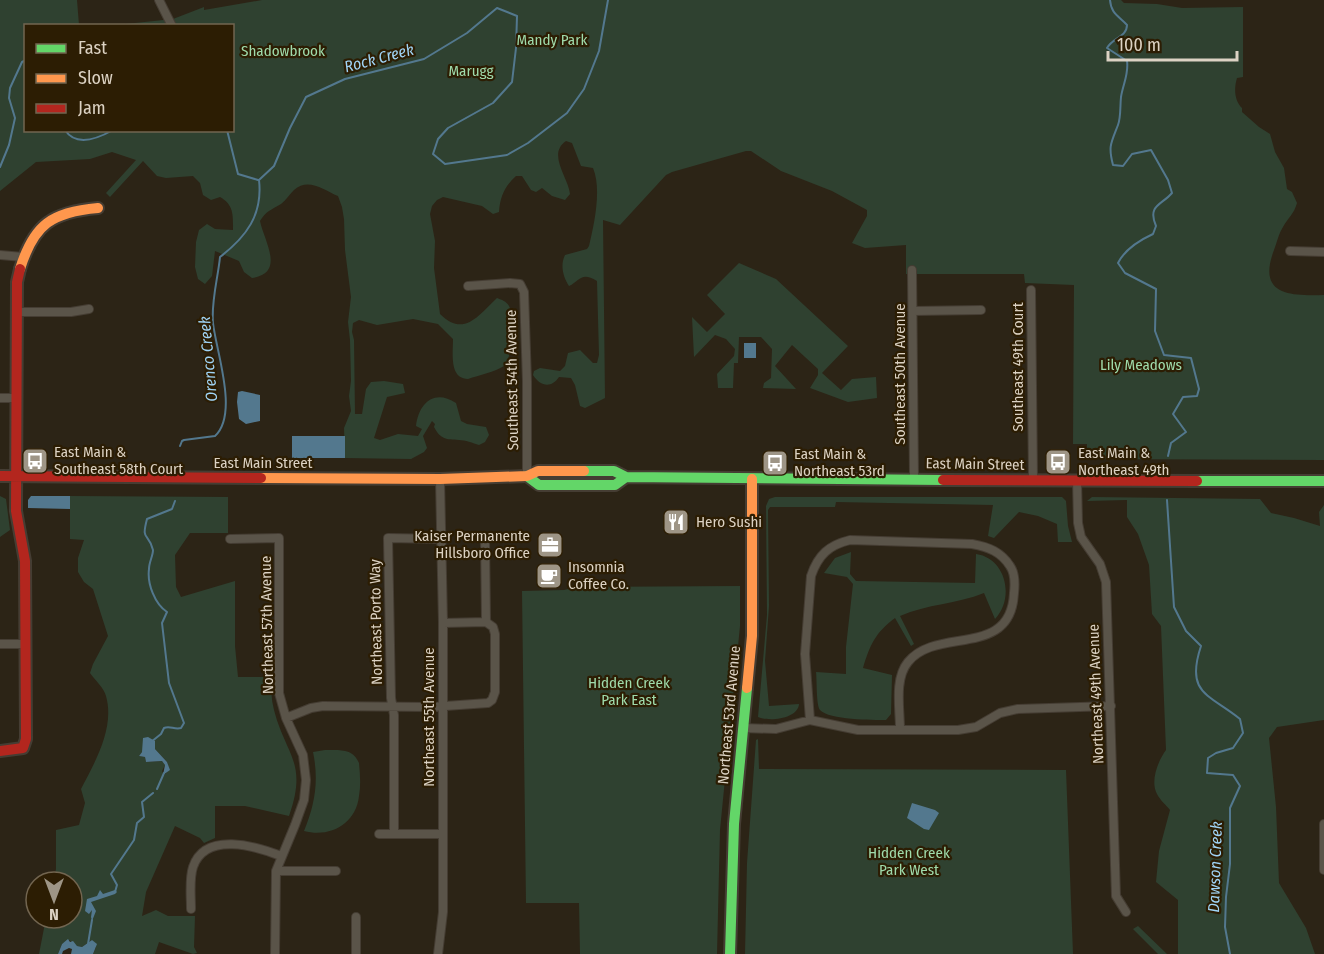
<svg xmlns="http://www.w3.org/2000/svg" width="1324" height="954" viewBox="0 0 1324 954" font-family="'Fira Sans Condensed',sans-serif">
  <style>
    .green { fill: #2f4130; fill-rule: evenodd }
    .water { fill: #53788e }
    .lines { fill: none; stroke-linecap: round; stroke-linejoin: round }
    .stream { stroke: #53788e; stroke-width: 2 }
    .street-casing { stroke: #453d33; stroke-width: 10 }
    .fast-casing { stroke: #453d33; stroke-width: 14 }
    .slow-casing { stroke: #453d33; stroke-width: 14 }
    .jam-casing { stroke: #453d33; stroke-width: 14 }
    .street { stroke: #5a5449; stroke-width: 8 }
    .fast { stroke: #63d668; stroke-width: 10 }
    .slow { stroke: #ff974d; stroke-width: 10 }
    .jam { stroke: #b3261e; stroke-width: 10 }
    .labels { text-anchor: middle; dominant-baseline: central; stroke-width: 4.5; stroke-linejoin: round; paint-order: stroke }
    .park-label { font-size: 15px; fill: #9fdbab; stroke: #2c1d03 }
    .street-label { font-size: 15px; fill: #dcd2c3; stroke: #2c1d03 }
    .poi-label { font-size: 15px; fill: #dcd2c3; stroke: #2c1d03; text-anchor: start }
    .water-label { font-size: 16px; font-style: italic; fill: #a0d4f6; stroke: #2c1d03 }
  </style>
  <rect width="100%" height="100%" fill="#2c2416"/>
  <path class="green" d="M0 0H77L79 25 26 26V130H232V26L116 25 173 19 204 7V10L262 0H1121L1124 3 1157 4 1182 8 1243 7V77L1237 78C1234 88 1234 100 1242 108V112L1259 127 1270 134 1275 152 1284 168 1287 189 1292 192 1297 203C1294 214 1288 218 1283 227 1279 233 1277 242 1274 250 1257 295 1289 296 1324 295V460L1087 459V444H1073L1074 285 1025 283 1024 274H906V245L865 248 852 243 867 216V210L832 191 781 171 751 151H746L672 172 666 175 620 225 603 220 605 398 585 408 580 406 575 385 571 378 559 377C551 389 540 386 533 375L534 371 540 368 560 371 565 366 568 353 580 350 593 363H597L599 355 597 281C581 271 580 281 569 286 563 277 560 265 565 255L587 249 589 246C594 225 602 189 593 168L581 166 572 143 566 141C547 154 568 177 570 194L565 200 552 196 542 188 536 192 531 190 522 176H516C505 186 500 196 499 212L493 214 482 206 443 197 437 200 432 206 430 214 435 241 434 268 440 314C464 338 479 315 497 298 502 300 506 301 509 306 514 315 513 359 504 366 495 372 479 375 468 379 449 379 453 353 453 339L438 324 413 319 377 325 359 320 353 323 352 332 354 340 355 414H362L366 389 371 382 384 381 403 384 405 393 387 397 374 438 380 440 398 434 418 436 422 429 416 426C419 402 435 389 456 403L461 421 467 424 486 427 489 435 485 442 479 445C473 443 465 440 459 440 446 439 441 440 434 427L435 424 432 421 423 436 427 448 424 452 411 459 345 458 344 428 351 411 349 396 351 381 350 340 348 322 351 297 345 250 344 219 342 207 338 196C324 190 308 177 294 190 290 194 286 200 281 204 271 210 266 211 260 221 264 241 286 273 252 278L244 272 239 261 215 251 212 276 205 284 198 279 195 267 196 242 199 230 207 224 215 229 233 230C233 215 234 205 220 197L211 200 203 195 200 183 193 176 166 178 157 176 143 161 110 197 106 193 136 160 112 152 90 159 36 162 0 191Z
    M739 263 776 279 848 346 822 373 841 390 852 379 876 377 877 398 848 402 810 388 818 375V369L792 345 775 366 796 389 763 388 764 383 771 378 772 349 761 337H739L738 363H734L733 388H718L717 374 734 356 735 349 726 339 715 335 694 357 692 317 707 332 725 314 707 295Z
    M0 496 6 499 10 530 0 537Z
    M70 496 228 497V533H190L175 555 176 587 181 597 235 581V646L238 677H271C271 688 271 699 274 710 286 756 308 762 289 816L245 806H215V838L204 843 200 838 175 826 146 892 142 916 156 910 168 916H195L194 947 197 953 193 954 159 942 155 954H93L96 947 92 940 82 947 77 946 69 940 62 944 58 954H39L46 918H72V882H53L56 869V830L79 825 85 803 81 789C95 762 115 728 106 696 104 688 95 680 90 673L93 664 108 636 93 589 84 582 78 572V558L84 540 70 539ZM155 741V749L167 762 169 770 164 775 162 771 165 765 162 761 146 762 145 757 139 756 142 752Z
    M775 497H1062L1066 501 1068 526 1072 542H1058L1057 524 1038 516 1019 512 994 538 988 536 993 505 836 502 835 507H770L768 510 769 606 765 661 769 706 799 704C798 719 769 722 758 717L767 615 766 506 769 499Z
    M1092 497 1260 499 1271 513 1294 518 1320 526 1319 512 1324 505V720L1277 727 1269 738 1276 807 1279 883 1306 928 1315 954H1178V900L1156 882 1159 851 1170 810C1166 805 1160 800 1157 794 1150 781 1158 761 1166 750L1161 626 1152 614 1149 565 1138 534 1127 517V500L1087 501Z
    M851 552 850 574 856 581 975 583 976 554C1006 558 1015 598 995 619L984 593C957 604 927 604 900 616L914 644 911 646 895 618C875 633 870 645 863 668L892 675 891 714 886 720C873 720 829 720 820 710 816 705 817 679 816 672L846 674V647L853 584 847 577 824 573 835 558Z
    M740 586V626L720 830 717 954H580L579 903H526L522 591 564 590 577 587Z
    M758 739 759 769 1066 770 1073 954H745L747 863 756 740Z
    M325 750C339 750 353 748 359 763 360 774 361 785 359 796 356 824 330 838 304 831 315 804 319 781 313 752Z
    M1138 926 1167 954H1158L1133 929Z"/>
  <path class="water" d="M744 343H756V358H744Z
    M242 391 260 395V421L246 424 239 419 237 402 238 392Z
    M292 436H345V458H292Z
    M31 496H70V509L28 508V500Z
    M148 737 155 741V749L167 762 170 770 163 775 165 765 162 761 146 762 145 757 139 756 142 752 143 738Z
    M912 803 935 810 939 813 929 830 924 829 907 818Z
    M100 890 103 894 115 890 117 892 115 894 91 902 96 911 92 921 91 917 92 910 89 914 85 911 87 899 97 896Z
    M68 939 70 942 73 941 77 946 82 947 92 940 97 944 93 954H71L72 949 69 948 63 951 62 954H58L62 944Z"/>
  <g class="lines">
    <path class="stream" d="M1110 0C1111 14 1119 16 1127 25 1127 37 1112 38 1107 48L1127 61C1129 74 1123 84 1121 97 1120 106 1121 117 1118 125 1111 143 1108 146 1113 165L1123 166 1132 154 1151 150 1168 180 1172 193C1162 205 1147 205 1156 226L1153 234C1140 240 1125 249 1118 263L1125 273 1156 289 1155 331 1164 355 1191 358 1199 389 1197 396 1183 397 1173 414 1186 432 1171 443 1168 456
      M65 130C76 147 97 139 113 130
      M227 130 238 174 258 180
      M0 167 9 145 15 118 9 98 10 88 22 62 26 60
      M259 180 274 166 290 128 306 97 345 79 424 59 467 33 497 8 517 16 516 48 512 82 493 103 448 128 438 139 433 154 445 164 507 155 528 143 567 113 584 89 599 51 608 0
      M180 446 182 441 184 440 215 436C239 414 216 351 213 323 211 301 218 278 220 257 246 237 263 215 259 180
      M1167 500 1174 607 1186 631 1201 646C1185 694 1209 694 1240 719L1243 733 1233 748 1216 753 1208 758 1207 773 1233 775 1240 786 1230 808V864L1226 897 1225 927 1230 954
      M151 742 161 734 164 728C170 725 174 730 181 728L184 723 169 683 162 623 167 612C155 604 147 584 149 569 149 562 153 556 153 550 148 531 141 542 147 519L172 509 175 501
      M157 789 164 773
      M115 892 117 885 111 874 134 840 137 823 144 817 142 802 153 793
      M88 944 92 920"/>
    <g class="street-casing">
      <path id="street" d="M159 0 172 26
        M1290 251 1324 252
        M0 255 23 257
        M912 270 914 478
        M468 286 510 283 520 284 524 292 527 382V476
        M1031 290 1033 480
        M913 311 981 310
        M17 312H71L89 309
        M0 398H16
        M1077 480 1078 523 1081 537 1100 564 1106 582 1116 896 1126 912
        M485 538 486 622
        M230 539 279 538V693L286 718 303 755 306 780 304 800 295 825 276 871 275 954
        M0 644H24
        M286 718 311 708 323 706 431 707 488 703 492 700 495 692V634L493 627 486 622 443 623
        M810 720 805 654 811 576C818 555 829 545 850 540L972 544C989 547 1001 552 1010 566 1015 573 1015 584 1014 593 1011 659 937 626 908 662 894 679 900 709 900 729
        M743 728 776 729 810 720 858 730H958L976 727 1000 713 1018 709 1111 706
        M1324 824V870
        M379 834H443
        M394 834V715L391 698 388 538 441 539
        M276 871H336
        M191 909C191 896 189 879 193 867 205 831 256 846 281 856
        M356 917V954
        M438 954 443 912V623L440 479"/>
    </g>
    <g class="fast-casing">
      <path id="fast" d="M584 471H614L626 477 943 480
        M527 476 539 485H615L626 477
        M1197 481H1324
        M730 954 734 824 747 688"/>
    </g>
    <g class="slow-casing">
      <path id="slow" d="M20 269C34 224 52 212 98 208
        M261 478 440 479 527 476 538 471H584
        M747 688 752 636V479"/>
    </g>
    <g class="jam-casing">
      <path id="jam" d="M0 476 261 478
        M943 480 1197 481
        M0 751 23 748 26 739 25 561 16 511 17 282 20 269"/>
    </g>
    <use href="#street" class="street"/>
    <use href="#fast" class="fast"/>
    <use href="#slow" class="slow"/>
    <use href="#jam" class="jam"/>
  </g>
  <defs>
    <g id="bus-square" transform="scale(1.35)"><rect x="-9" y="-9" width="18" height="18" rx="4" fill="#9e9586" stroke="#2c1d03"/><path d="M-5-6H5V4H4V6H2V4H-2V6H-4V4H-5ZM-3.5-4V0h7V-4ZM-3.5 1.2v1.5H-2V1.2ZM2 1.2v1.5H3.5V1.2Z" fill="#fff"/></g>
    <g id="restaurant-square" transform="scale(1.35)"><rect x="-9" y="-9" width="18" height="18" rx="4" fill="#9e9586" stroke="#2c1d03"/><path d="M-5-6h1v4h1v-4h1v4h1v-4h1v5L-1.5 .5V6h-2V.5L-5-1ZM5-6V6H3V1.5H1.5Q1.5-4 5-6Z" fill="#fff"/></g>
    <g id="office-square" transform="scale(1.35)"><rect x="-9" y="-9" width="18" height="18" rx="4" fill="#9e9586" stroke="#2c1d03"/><path d="M-6-3h4V-5.5h4V-3h4V5H-6ZM-1-4.5V-3h2v-1.5ZM-6 0V1H6V0Z" fill="#fff"/></g>
    <g id="cafe-square" transform="scale(1.35)"><rect x="-9" y="-9" width="18" height="18" rx="4" fill="#9e9586" stroke="#2c1d03"/><path d="M-5.5-4.5H6V0H3Q3 3.5 0 3.5H-2.5Q-5.5 3.5-5.5 0ZM3-3.2v2h1.7v-2ZM-6 4.5H4V6H-6Z" fill="#fff"/></g>
  </defs>
  <g fill-rule="evenodd">
    <use href="#bus-square" x="35" y="461"/>
    <use href="#bus-square" x="1058" y="462"/>
    <use href="#bus-square" x="775" y="463"/>
    <use href="#restaurant-square" x="676" y="522"/>
    <use href="#office-square" x="550" y="545"/>
    <use href="#cafe-square" x="549" y="576"/>
  </g>
  <g class="labels">
    <g class="park-label">
      <text x="552" y="40">Mandy Park</text>
      <text x="283" y="51">Shadowbrook</text>
      <text x="471" y="71">Marugg</text>
      <text x="1141" y="365">Lily Meadows</text>
      <text x="629" y="683">Hidden Creek<tspan x="629" dy="17">Park East</tspan></text>
      <text x="909" y="853">Hidden Creek<tspan x="909" dy="17">Park West</tspan></text>
    </g>
    <g class="street-label">
      <text transform="translate(1018 367) rotate(-90)">Southeast 49th Court</text>
      <text transform="translate(900 374) rotate(-90)">Southeast 50th Avenue</text>
      <text transform="translate(512 380) rotate(-91)">Southeast 54th Avenue</text>
      <text x="263" y="463">East Main Street</text>
      <text transform="translate(975 464) rotate(1)">East Main Street</text>
      <text transform="translate(376 622) rotate(-91)">Northeast Porto Way</text>
      <text transform="translate(267 625) rotate(-91)">Northeast 57th Avenue</text>
      <text transform="translate(1096 694) rotate(-92)">Northeast 49th Avenue</text>
      <text transform="translate(729 715) rotate(-85)">Northeast 53rd Avenue</text>
      <text transform="translate(429 717) rotate(-90)">Northeast 55th Avenue</text>
    </g>
    <g class="poi-label">
      <text x="54" y="452">East Main &amp;<tspan x="54" dy="17">Southeast 58th Court</tspan></text>
      <text x="1078" y="453">East Main &amp;<tspan x="1078" dy="17">Northeast 49th</tspan></text>
      <text x="794" y="454">East Main &amp;<tspan x="794" dy="17">Northeast 53rd</tspan></text>
      <text x="696" y="522">Hero Sushi</text>
      <text x="530" y="536" text-anchor="end">Kaiser Permanente<tspan x="530" dy="17">Hillsboro Office</tspan></text>
      <text x="568" y="567">Insomnia<tspan x="568" dy="17">Coffee Co.</tspan></text>
    </g>
    <g class="water-label">
      <text transform="translate(379 58) rotate(-15)">Rock Creek</text>
      <text transform="translate(208 359) rotate(-95)">Orenco Creek</text>
      <text transform="translate(1215 867) rotate(-88)">Dawson Creek</text>
    </g>
  </g>
  <rect x="24" y="24" width="210" height="108" fill="#2c1d03" stroke="#726550" stroke-width="1.5"/>
  <rect x="36" y="44" width="30" height="9" fill="#63d668" stroke="#726550" stroke-width="1.5"/>
  <text x="78" y="54" font-size="18" fill="#dcd2c3">Fast</text>
  <rect x="36" y="74" width="30" height="9" fill="#ff974d" stroke="#726550" stroke-width="1.5"/>
  <text x="78" y="84" font-size="18" fill="#dcd2c3">Slow</text>
  <rect x="36" y="104" width="30" height="9" fill="#b3261e" stroke="#726550" stroke-width="1.5"/>
  <text x="78" y="114" font-size="18" fill="#dcd2c3">Jam</text>
  <g transform="translate(54 900) rotate(180)"><circle r="28" fill="#2c1d03" stroke="#726550" stroke-width="1.5"/>
  <path d="M0-4.5L10 22L0 15L-10 22Z" fill="#9e9586"/>
  <text y="-9" font-size="16" font-weight="bold" text-anchor="middle" fill="#dcd2c3">N</text>
  </g>
  <path d="M1108 51v9h129v-9" fill="none" stroke="#dcd2c3" stroke-width="3"/>
  <text x="1117" y="51" font-size="18" fill="#dcd2c3" stroke="#2c1d03" stroke-width="4.5" paint-order="stroke">100 m</text>
</svg>
